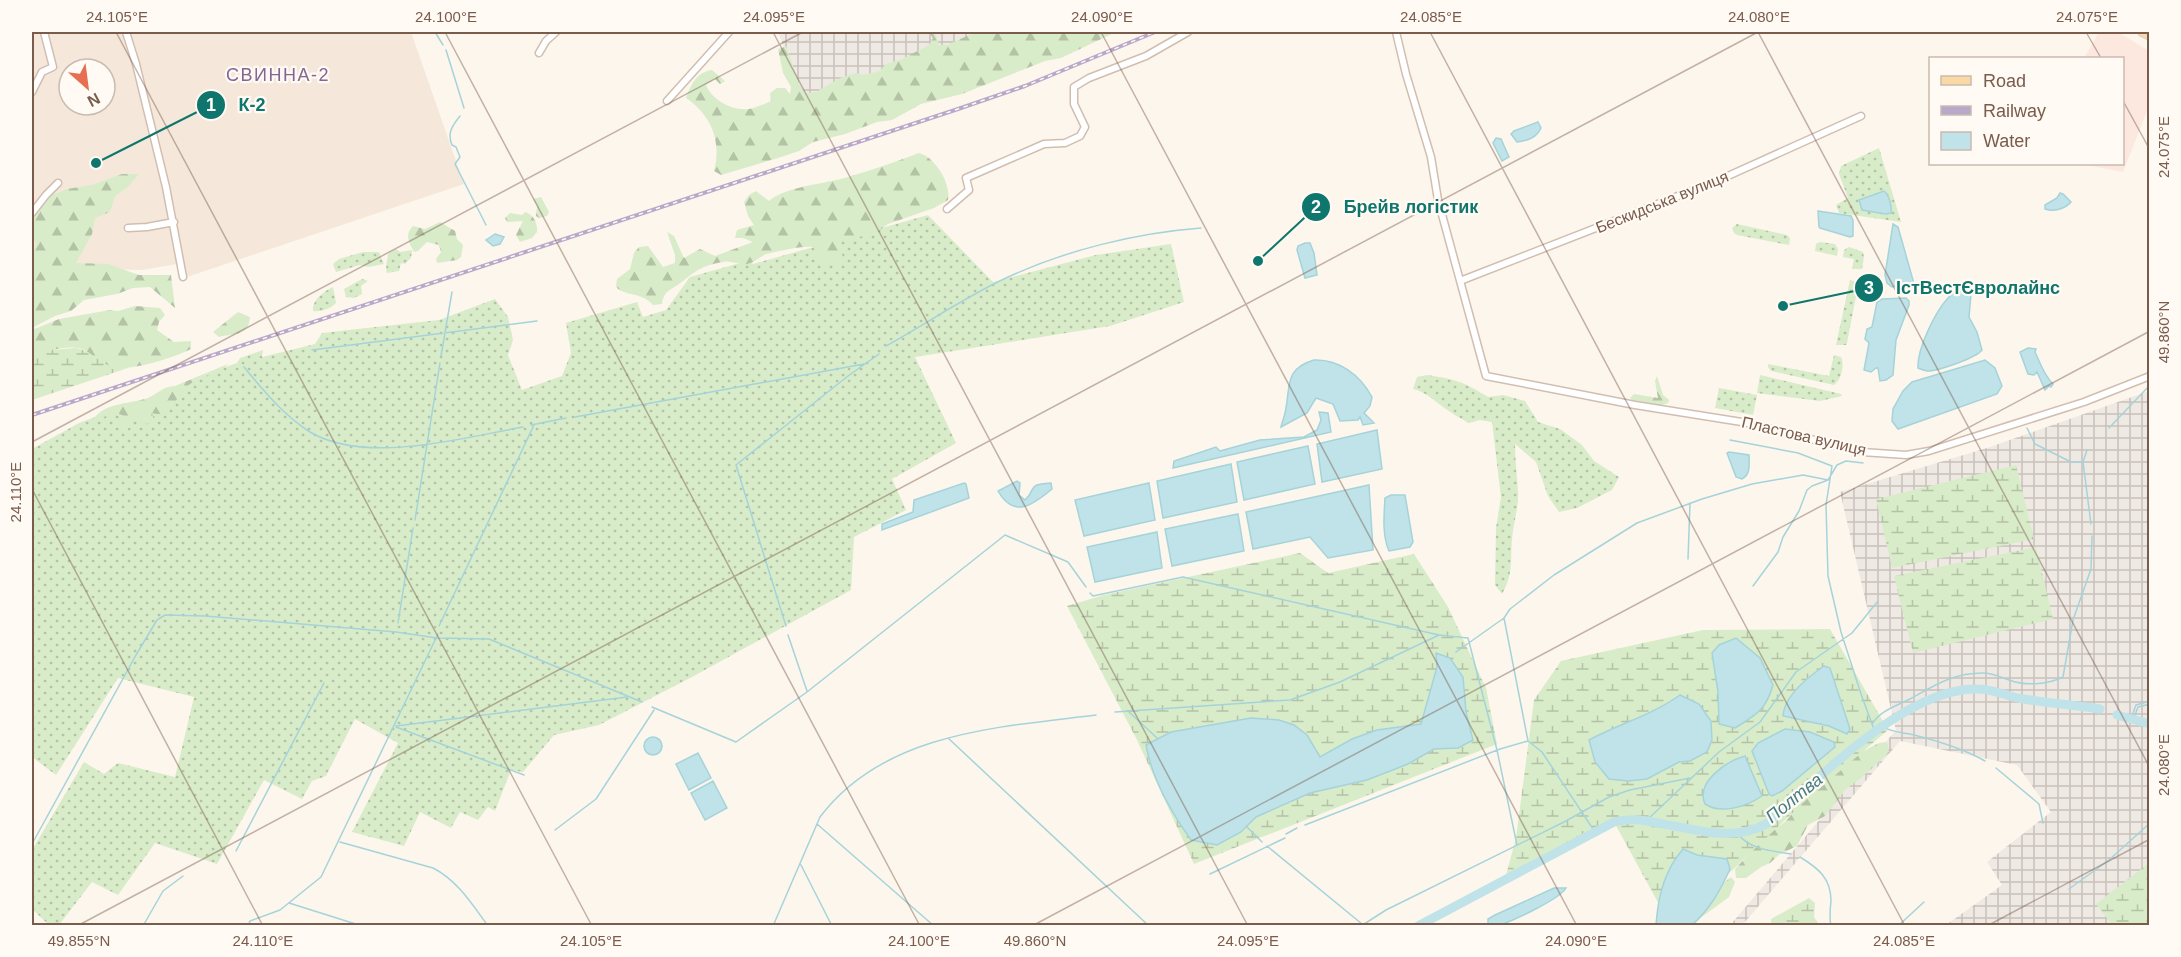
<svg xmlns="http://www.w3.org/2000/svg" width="2181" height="957" viewBox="0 0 2181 957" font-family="Helvetica,sans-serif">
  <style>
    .residential { fill: #f5e8da; fill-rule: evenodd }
    .commercial { fill: #fde8e0 }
    .industrial { fill: url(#industrial-grid) }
    .grass { fill: url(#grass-dots) }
    .forest { fill: url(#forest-firs) }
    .wetland { fill: url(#wetland-marsh) }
    .water { fill: #bfe3e8; stroke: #a5d3da; stroke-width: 1.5 }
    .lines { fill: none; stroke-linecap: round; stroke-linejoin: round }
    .stream { stroke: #a5d3da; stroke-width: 1.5 }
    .river { stroke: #bfe3e8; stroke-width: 9 }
    .minor-casing { stroke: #d1beb0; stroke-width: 9 }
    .major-casing { stroke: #dad1cd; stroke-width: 10 }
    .minor { stroke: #fff; stroke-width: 6 }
    .major { stroke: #fbd9a5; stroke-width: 8 }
    .rail-casing { stroke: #b9a8c9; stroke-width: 4 }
    .rail { stroke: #fffaf3; stroke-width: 1.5; stroke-dasharray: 4.5; stroke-linecap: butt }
    .ticks { fill: none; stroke: #7a5c4d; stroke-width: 1.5; stroke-opacity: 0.45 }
    .labels { text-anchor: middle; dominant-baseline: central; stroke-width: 4.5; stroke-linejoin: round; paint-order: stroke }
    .street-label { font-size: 16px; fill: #7a5c4d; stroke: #fffaf3 }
    .neighbourhood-label { font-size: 18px; letter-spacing: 1.5px; fill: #846695; stroke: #fffaf3 }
    .water-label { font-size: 18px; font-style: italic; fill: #437c86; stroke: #fffaf3 }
    .leader { fill: none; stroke: #0f766e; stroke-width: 2 }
    .callout-dot { fill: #0f766e; stroke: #fffaf3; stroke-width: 2 }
    .mark-label { font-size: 18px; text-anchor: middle; font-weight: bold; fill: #fff }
    .callout-label { font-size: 18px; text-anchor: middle; font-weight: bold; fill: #0f766e; stroke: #fffaf3; stroke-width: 4.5; stroke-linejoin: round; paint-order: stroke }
    .neatline { fill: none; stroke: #7a5c4d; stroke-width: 2 }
    .ticks-label { font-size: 15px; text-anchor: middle; fill: #7a5c4d }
  </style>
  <defs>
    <pattern id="industrial-grid" width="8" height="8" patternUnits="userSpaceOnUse" patternTransform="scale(1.5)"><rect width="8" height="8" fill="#efe9e4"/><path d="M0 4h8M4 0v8" fill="none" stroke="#c7c0bb"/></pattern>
    <pattern id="grass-dots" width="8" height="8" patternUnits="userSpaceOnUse" patternTransform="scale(1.5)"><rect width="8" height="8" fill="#d8ecc9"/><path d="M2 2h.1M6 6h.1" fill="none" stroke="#b4c2a5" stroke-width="1.8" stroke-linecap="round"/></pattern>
    <pattern id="forest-firs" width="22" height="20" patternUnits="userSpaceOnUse" patternTransform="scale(1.5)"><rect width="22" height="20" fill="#d8ecc9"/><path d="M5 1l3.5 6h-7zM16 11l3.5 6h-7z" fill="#b4c2a5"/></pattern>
    <pattern id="wetland-marsh" width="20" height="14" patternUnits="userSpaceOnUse" patternTransform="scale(1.5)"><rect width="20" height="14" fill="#d8ecc9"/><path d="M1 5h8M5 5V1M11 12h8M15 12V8" fill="none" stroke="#b4c2a5"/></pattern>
  </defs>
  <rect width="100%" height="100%" fill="#fdf6ec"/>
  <path class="residential" d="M32 32H411L464 184 187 277 183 263 142 270 32 267ZM69 69H105V105H69Z"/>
  <path class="commercial" d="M2099 32H2118L2149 51V106L2123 172 2082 164H2122V58H2084Z"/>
  <path class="industrial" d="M778 32H988L804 99Z
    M2149 391V925H1946L2002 885 1987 862 2051 812 2017 765 1900 741 1744 923 1745 925H1733L1732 923 1896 730 1840 492 1987 448Z"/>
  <path class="grass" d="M1879 148 1901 222 1839 213 1836 205 1848 198 1839 174 1841 166Z
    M928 215 993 282 1096 255 1171 244 1184 302 1110 326 915 357 956 443 892 479 906 510 854 537 851 590 692 677 599 725 554 735 523 772 511 770 495 811 488 807 478 820 460 812 451 828 420 812 404 846 352 832 398 743 355 719 326 776 312 781 302 799 264 780 217 864 155 843 118 895 92 882 59 925H49L32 909V850L84 762 104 774 118 763 175 777 194 697 118 678 56 775 32 757V449L79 423 125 406 150 408 194 378 237 363 240 358 263 350 262 357 315 344 322 333 439 320 495 299 508 317 513 340 508 355 522 390 562 376 571 353 566 323 637 302 643 317 666 310 690 277 751 260 753 264Z
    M1737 224 1787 235 1790 238 1789 245 1737 235 1734 233 1732 228Z
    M1820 242 1835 244 1838 249 1837 256 1815 251 1816 244Z
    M1849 247 1863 252 1864 257 1862 269H1852L1854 259 1843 257 1844 250Z
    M396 249 400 252 412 250 411 258 405 264 401 263 399 271 387 273C385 269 387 258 389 253Z
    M363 252H379L384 264 368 267 360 265 336 272 333 264 339 259Z
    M362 279 368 281 361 286 362 294 354 298 346 297 344 289Z
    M1850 280 1857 282 1858 286 1847 343 1846 345H1836Z
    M333 287 336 303C331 309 320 312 313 311 312 300 324 291 333 287Z
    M1834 355 1841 357C1845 365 1841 380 1834 385L1771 371 1768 367V364L1829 376Z
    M1427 375C1455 379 1464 382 1488 397L1503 395 1525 401 1538 422 1560 429 1582 445 1594 461 1619 477 1612 490 1577 508 1559 512 1548 496 1536 462 1515 444C1515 460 1517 476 1518 492 1519 507 1513 524 1512 539 1510 561 1514 573 1502 594L1495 585 1496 528 1501 497 1492 422 1480 420 1469 423C1460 418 1451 413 1443 407 1432 399 1426 392 1413 389L1417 377Z
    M1760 375 1841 394 1842 396 1820 401 1757 393Z
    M1719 388 1757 395 1753 415 1715 408Z"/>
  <path class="forest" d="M929 32H935L939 45H947L976 32H1116L1061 58 1045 61 962 94 921 104 892 120 877 122 845 134 813 142 799 151 778 158 721 175 714 171C722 141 711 115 686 98 691 84 697 72 712 70L725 81 720 84 715 79 706 85C712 100 732 111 749 109 756 108 764 104 771 101L770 93 777 88H785L790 94 791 87 783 73 778 49 786 46 800 86 807 93 816 92 840 78 856 73 863 75 880 71 886 64 902 59 929 45 933 38Z
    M919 153C935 157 951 183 948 200L934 208 888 224 874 234 838 241 843 257 839 265 831 259 829 265 821 261 813 247C799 246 781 251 767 254 760 256 754 263 746 264 738 265 731 260 723 262 700 266 696 271 679 284 669 291 664 291 662 304L653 305C640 291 626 297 616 287L617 279 630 269 634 253 639 247 648 246 663 267 675 263V255L667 232 674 236 684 258 700 249 715 256 753 242 743 238H735L737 230 754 225 748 216 744 202 749 195 756 191 769 201C786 186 826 184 848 177 872 170 896 162 919 153Z
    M122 174H139L128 187 115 196 110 212 95 218 92 234 76 263 108 264 139 275H171L175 308 150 287 133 288 117 294 84 300 71 311 55 316 32 328V258L36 243 32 236V220L52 195 67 189 92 185Z
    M541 197 549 212 547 216 539 218 536 216 537 206 533 199Z
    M525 212C533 214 538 223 537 232L532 238 520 242 516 235 523 221 507 222 505 218 510 213 522 215Z
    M440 222 455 231 457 239 463 245 461 257 457 260 437 263 436 259 441 252 439 245 427 242 418 251 414 252C409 242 404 235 413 226L425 229Z
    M135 306 160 308 165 315 159 322 157 330 174 342 191 341V349C176 357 126 373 110 367 100 364 92 353 82 349 67 344 47 352 32 355V330L59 319 110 310 118 311Z
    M238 312 250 317C249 337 233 333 219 337L213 332Z
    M228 364 224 368C214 373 199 378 190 384 175 394 173 419 152 413L154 420 147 424 132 417 133 425 126 430 121 424 124 416 117 413 93 420C103 403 128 404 145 399 156 396 162 386 175 386Z
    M1657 376 1663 395 1669 400 1668 403C1658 408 1638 405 1630 398L1634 394 1658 398 1655 381Z
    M1887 742 1889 753 1861 778 1846 789 1825 816 1808 825 1797 846 1780 854 1770 863 1761 867 1746 878H1736L1735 869 1765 837 1786 821 1805 798 1854 756 1879 743Z
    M1731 877 1735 882 1729 897 1699 919H1690L1723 883Z"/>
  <path class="wetland" d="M75 348C97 351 100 370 128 368L32 400V355L51 350Z
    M2016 465 2034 539 1892 568 1876 499Z
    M2036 547 2053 619 1913 653 1894 576Z
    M1300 553 1328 573 1414 554 1448 607 1486 688 1497 744 1194 864 1137 740 1067 606 1104 595Z
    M1830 629 1888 730 1804 802 1702 899 1667 919 1614 822 1505 879 1516 838 1534 700 1561 661 1703 630Z
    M2149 863V925H2112L2096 904Z
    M1809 898 1815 903 1814 917 1819 925H1771V919Z"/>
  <path class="water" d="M1538 122 1541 128C1537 138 1527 141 1517 142L1511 134 1514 131Z
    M1496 138 1501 139 1509 157 1502 161 1493 143Z
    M1884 191C1889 195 1892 206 1891 213L1886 214 1862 210 1859 200Z
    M2060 193 2063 194 2071 202C2065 209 2054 212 2045 209V205L2057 198Z
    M1818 211 1851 216 1853 220V236L1850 237 1820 228 1819 227Z
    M1893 224 1898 227 1913 280V282L1892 287 1887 283 1885 275Z
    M495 234 504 237 500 244 493 246 486 240Z
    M1305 243H1310L1314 253 1317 275 1305 278 1297 250 1298 246Z
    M1964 285 1968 288 1971 294 1969 317 1977 332 1982 350C1976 358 1938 371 1928 371 1925 371 1921 369 1918 368 1917 349 1935 312 1948 298 1953 293 1959 289 1964 285Z
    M1906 298 1909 301V305L1896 340 1893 375 1886 380 1880 381 1878 368H1876L1871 372 1864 370 1869 343 1865 339 1867 329 1872 327 1877 302 1882 299Z
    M2028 348 2036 349 2035 352C2041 364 2043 374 2053 384L2051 387 2049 386 2045 390 2037 372 2034 375 2028 374 2020 352Z
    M1314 360C1339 359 1360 375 1372 397L1370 406 1364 413 1374 423 1363 425 1360 417 1358 420 1340 421 1333 404 1316 398 1307 413 1281 427C1282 422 1284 418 1285 413 1291 388 1283 369 1314 360Z
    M1985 360 1995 368 2002 386 1997 394 1898 429 1892 421 1893 409 1903 391 1912 382Z
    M1319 412 1328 413 1331 432 1173 468 1174 461 1216 447 1220 451 1260 440 1304 437 1317 430 1321 420Z
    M1377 430 1382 469 1322 482 1317 444Z
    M1308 446 1315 484 1244 500 1237 462Z
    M1729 452 1749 455C1749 465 1751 474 1742 479L1736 477 1727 453Z
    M1231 464 1237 502 1163 518 1157 481Z
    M1017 481 1020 483 1019 495 1025 500C1038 488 1025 485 1051 483L1052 489C1033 505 1014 519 998 491Z
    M964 483 966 484 969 498 882 530V524L913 512 914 500Z
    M1149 483 1155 520 1084 536 1075 500Z
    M1369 485 1373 550 1328 558 1310 537 1253 549 1246 512Z
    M1391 495H1405L1413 542 1410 547 1389 551C1382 535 1384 515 1385 498Z
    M1238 514 1244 551 1172 566 1165 529Z
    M1157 532 1162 568 1095 582 1087 547Z
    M1736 638 1760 658 1773 685C1766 710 1756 715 1735 728L1719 724 1718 692 1712 653 1719 645Z
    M1436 653 1450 658 1463 677 1466 712 1473 740 1458 748 1434 749 1408 764 1367 780 1310 793 1256 817 1241 832 1217 845 1191 840C1171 812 1152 779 1146 745L1171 732 1251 718 1279 720 1294 725 1307 735 1320 757 1352 739 1377 730 1421 724 1437 667Z
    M1824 666 1830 668 1850 729 1847 734 1829 726 1783 716C1784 696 1808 677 1824 666Z
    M1680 695 1699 704 1711 721 1712 740 1707 752 1690 761 1679 762 1647 779 1628 781 1609 779 1595 762 1589 740C1619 724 1652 715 1680 695Z
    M1785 729 1810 732 1834 742 1835 747 1782 791 1772 796 1769 794 1752 751 1758 743Z
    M644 746a9 9 0 1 1 18 0a9 9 0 1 1-18 0Z
    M698 753 711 778 689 790 676 764Z
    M1745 756 1762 796C1747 806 1722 815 1705 804 1695 782 1727 761 1745 756Z
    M713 781 727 808 705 820 691 793Z
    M1683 849 1697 855 1727 859 1730 869C1720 891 1710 909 1692 925H1656C1658 897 1664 871 1683 849Z
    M1554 888H1566C1560 899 1516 919 1503 924 1498 926 1493 926 1488 925V919L1495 915Z"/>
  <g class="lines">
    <path class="stream" d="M435 32 443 45
      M446 50 464 108
      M460 116C452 126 447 133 452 145L456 147 460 157 455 164 486 225
      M886 346C926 324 965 297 1006 278 1066 250 1136 233 1201 228
      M312 350 537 321
      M441 356 452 292
      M244 367C263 390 284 416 310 432 366 465 462 438 523 427
      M575 417 864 364
      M531 425 566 418
      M2027 428 2035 444 2071 462H2082
      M2109 428 2150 385
      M1730 440 1798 453 1832 466 1826 505 1828 576 1841 632 1861 694 1875 732
      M2087 450 2083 462 2091 524
      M415 520 440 363
      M1688 559 1690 503
      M1753 586 1778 552 1783 537 1799 511 1807 490 1812 486 1828 480 1837 465 1846 461 1863 463
      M1090 593 1093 596 1183 577 1439 635
      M398 623 413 528
      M439 626 534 425
      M786 626 736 465 848 376 879 354
      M788 635 807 691
      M1456 652 1504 618
      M652 707 736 742 807 692 1005 535 1068 562 1086 587
      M1128 711 1157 738
      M1115 712 1290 700 1340 682 1439 635 1468 638 1497 750 1517 845
      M2131 719 2136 705 2150 701
      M2133 720 2138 707 2150 704
      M1872 724C1881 710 1896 706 1910 699 1935 685 1953 673 1983 673 1993 673 2000 677 2009 680 2025 686 2047 685 2063 677L2073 620 2091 569 2092 536
      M396 726 627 697
      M1882 726C1892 733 1903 732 1914 735 1938 741 1964 749 1985 761
      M396 727 524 775
      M948 738 1149 926
      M1996 768 2039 804 2043 823
      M1647 820 1719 752 1760 722 1796 672 1852 633 1878 601
      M817 824 934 926
      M1305 825 1500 749 1528 741
      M1246 826 1262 842
      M555 830 596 799 654 710
      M1595 832 1542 752 1528 741 1504 618 1510 609 1554 575 1637 523 1702 499 1752 484 1803 475 1828 480
      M1286 834 1297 828
      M1738 834C1750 850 1773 851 1791 854
      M340 842 433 868C457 880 472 904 488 926
      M32 844 136 655 157 620 165 615 205 616 396 632 437 638 489 639 642 702
      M1267 846 1362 924
      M236 851 324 683
      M1800 857C1818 868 1831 878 1831 901 1830 910 1829 917 1831 926
      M801 865 832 926
      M1210 874 1285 838
      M2069 889 2109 860 2150 823
      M289 903 362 926
      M143 926 163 891 183 876
      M248 926 250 921 280 910 321 877 438 634
      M773 926 820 817C884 732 1000 727 1096 715
      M1361 926 1386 910 1564 822 1609 797 1630 790 1690 778
      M1898 926 1924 902"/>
    <path class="river" d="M2117 715 2150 724
      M1418 926 1614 822C1635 816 1654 823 1674 826 1705 832 1737 840 1766 824 1819 780 1905 687 1978 689 1992 689 2005 695 2018 698 2045 703 2073 705 2100 709"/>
    <g class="minor-casing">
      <path id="minor" d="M126 32 136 64 166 187 183 277
        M1396 32 1406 74 1431 157 1438 200 1486 376 1635 405 1748 423 1862 452 1906 455 1929 451 2084 402 2150 376
        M539 53 546 41 556 32
        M32 92 42 72 53 67 44 32
        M667 101 729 32
        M947 209 969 190 966 178 1044 144 1065 143 1080 136 1085 127 1074 104V87L1089 78 1146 56 1188 32
        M32 213 46 195 58 183
        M128 228 147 227 174 222
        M1460 281 1719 180 1861 116"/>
    </g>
    <g class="major-casing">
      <path id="major" d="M2142 32 2150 36"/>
    </g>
    <use href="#minor" class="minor"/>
    <use href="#major" class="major"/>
    <g class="rail-casing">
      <path id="rail" d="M32 415 958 109 1025 86 1155 32"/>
    </g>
    <use href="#rail" class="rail"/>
  </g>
  <path class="ticks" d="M116 32 592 926M445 32 920 926M773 32 1248 926M1101 32 1577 926M1430 32 1905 926M1758 32 2150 768M2086 32 2101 58M2122 99 2150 150M32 442 803 32M32 489 263 926M77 926 1758 32M1032 926 2150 331M1987 926 2150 839"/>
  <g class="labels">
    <g class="street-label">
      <text transform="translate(1662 202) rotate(-22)">Бескидська вулиця</text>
      <text transform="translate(1804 436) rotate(13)">Пластова вулиця</text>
    </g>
    <g class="neighbourhood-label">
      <text x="278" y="75">СВИННА-2</text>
    </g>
    <g class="water-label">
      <text transform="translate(1794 798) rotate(-39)">Полтва</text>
    </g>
  </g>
  <path class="leader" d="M96 163L211 105M1258 261L1316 207M1783 306L1869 288"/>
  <g class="callout-dot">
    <circle cx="96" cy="163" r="6"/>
    <circle cx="1258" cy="261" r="6"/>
    <circle cx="1783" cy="306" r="6"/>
    <circle cx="211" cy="105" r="15"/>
    <circle cx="1316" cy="207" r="15"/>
    <circle cx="1869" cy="288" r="15"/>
  </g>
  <g class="mark-label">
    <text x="211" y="111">1</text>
    <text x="1316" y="213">2</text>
    <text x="1869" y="294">3</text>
  </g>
  <g class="callout-label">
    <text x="252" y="111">К-2</text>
    <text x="1411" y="213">Брейв логістик</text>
    <text x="1978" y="294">ІстВестЄвролайнс</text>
  </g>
  <rect width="2181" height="957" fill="none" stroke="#fffaf3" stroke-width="66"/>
  <rect x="1929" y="57" width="195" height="108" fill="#fffaf3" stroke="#cabbb1" stroke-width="1.5"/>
  <rect x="1941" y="76" width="30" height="9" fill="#fbd9a5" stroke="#cabbb1" stroke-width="1.5"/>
  <text x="1983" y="87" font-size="18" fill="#7a5c4d">Road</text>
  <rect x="1941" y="106" width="30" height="9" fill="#b9a8c9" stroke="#cabbb1" stroke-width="1.5"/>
  <text x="1983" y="117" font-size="18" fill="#7a5c4d">Railway</text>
  <rect x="1941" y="132" width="30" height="18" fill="#bfe3e8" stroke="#cabbb1" stroke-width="1.5"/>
  <text x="1983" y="147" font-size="18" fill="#7a5c4d">Water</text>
  <g transform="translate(87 87) rotate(152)"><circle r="28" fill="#fffaf3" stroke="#cabbb1" stroke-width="1.5"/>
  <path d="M0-4.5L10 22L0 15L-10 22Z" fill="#e76f51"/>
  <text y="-9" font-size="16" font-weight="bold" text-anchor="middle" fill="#7a5c4d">N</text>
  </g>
  <rect x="33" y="33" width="2115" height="891" class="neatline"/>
  <g class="ticks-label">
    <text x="117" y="22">24.105°E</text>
    <text x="446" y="22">24.100°E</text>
    <text x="774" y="22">24.095°E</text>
    <text x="1102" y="22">24.090°E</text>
    <text x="1431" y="22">24.085°E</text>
    <text x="1759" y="22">24.080°E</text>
    <text x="2087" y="22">24.075°E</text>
    <text transform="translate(2164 147) rotate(-90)" y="5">24.075°E</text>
    <text transform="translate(2164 332) rotate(-90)" y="5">49.860°N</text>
    <text transform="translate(16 492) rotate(-90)" y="5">24.110°E</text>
    <text transform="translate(2164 765) rotate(-90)" y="5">24.080°E</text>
    <text x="79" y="946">49.855°N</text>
    <text x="263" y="946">24.110°E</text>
    <text x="591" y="946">24.105°E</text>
    <text x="919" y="946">24.100°E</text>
    <text x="1035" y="946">49.860°N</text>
    <text x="1248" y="946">24.095°E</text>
    <text x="1576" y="946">24.090°E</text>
    <text x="1904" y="946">24.085°E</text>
  </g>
</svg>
